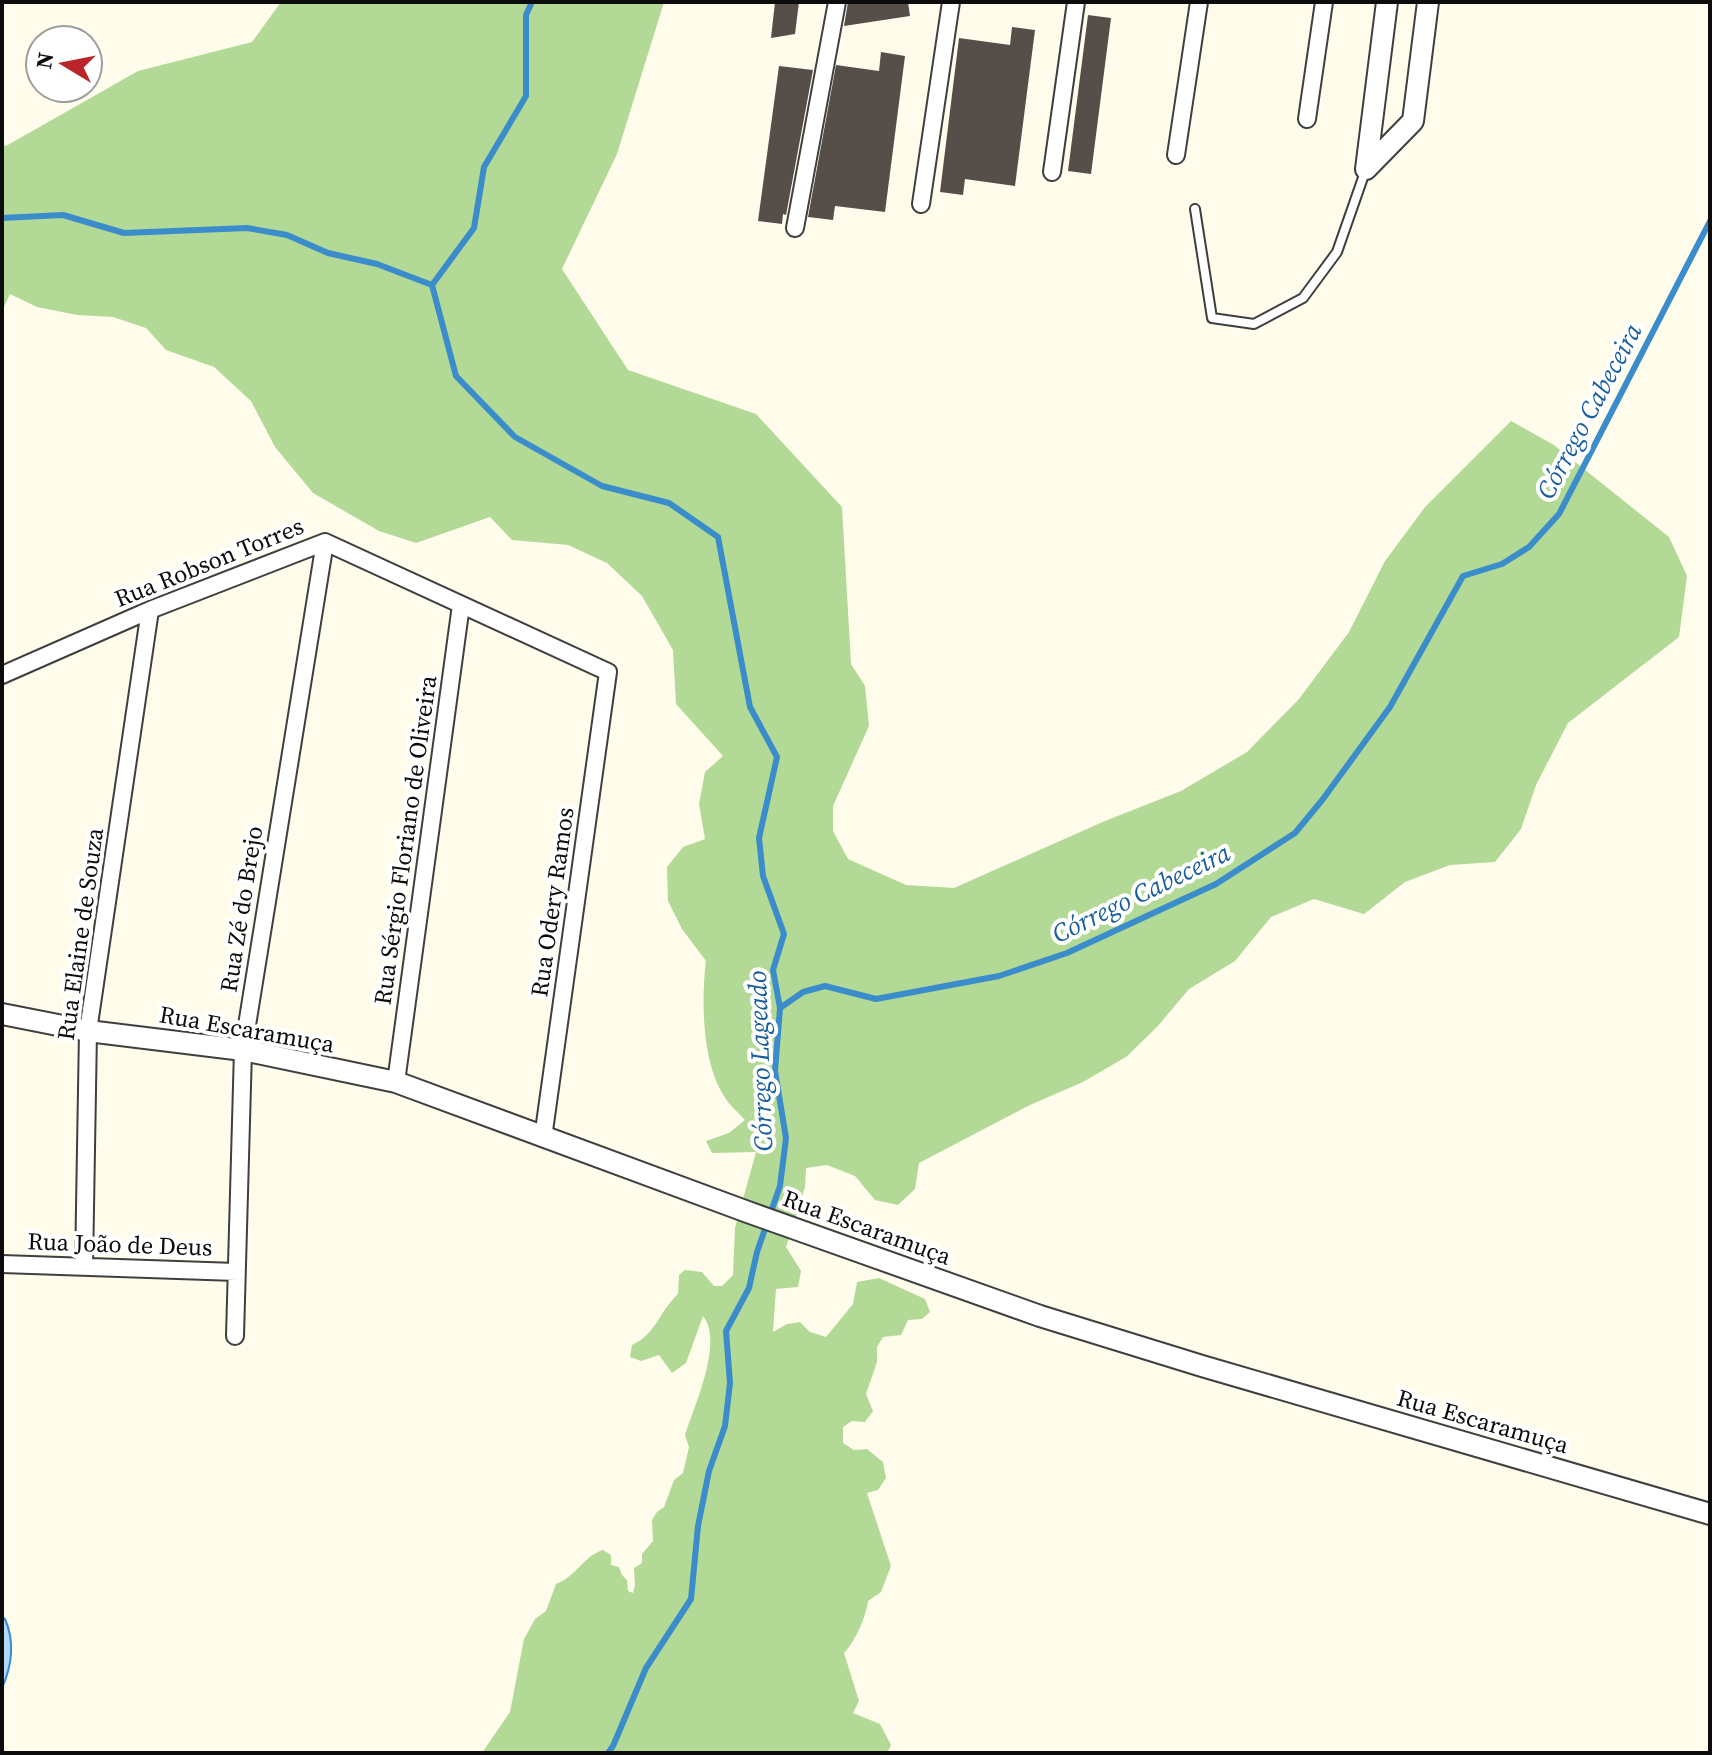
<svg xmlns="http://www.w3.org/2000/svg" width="1712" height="1755" viewBox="0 0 1712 1755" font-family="'Source Serif 4',serif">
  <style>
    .forest { fill: #b2d996 }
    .water { fill: #b2d9f5; stroke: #3a8ccb; stroke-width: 2 }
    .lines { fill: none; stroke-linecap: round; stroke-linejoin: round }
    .stream { stroke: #3a8ccb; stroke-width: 6 }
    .building { fill: #554e49 }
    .service-casing { stroke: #3f3f3f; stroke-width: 12 }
    .minor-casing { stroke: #3f3f3f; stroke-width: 20 }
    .tertiary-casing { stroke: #3f3f3f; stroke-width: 24 }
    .service { stroke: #fff; stroke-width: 8 }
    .minor { stroke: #fff; stroke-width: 16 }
    .tertiary { stroke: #fff; stroke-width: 20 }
    .labels { text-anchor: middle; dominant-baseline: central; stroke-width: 8; stroke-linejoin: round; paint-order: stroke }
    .street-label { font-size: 24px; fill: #0c0c0c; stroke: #fff }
    .water-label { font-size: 26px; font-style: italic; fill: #185d9c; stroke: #fff }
  </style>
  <rect width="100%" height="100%" fill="#fffcec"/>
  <path class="forest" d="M281 2H664L617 154 562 269 628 370 756 414 842 507 851 664 865 686 869 726 833 806V831L848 859 906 885 954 888 1105 821 1181 791 1247 752 1299 699 1349 632 1385 561 1425 507 1511 421 1554 445 1669 537 1687 576 1679 637 1568 723 1536 785 1521 829 1495 862 1450 865 1405 882 1364 914 1314 899 1271 917 1235 961 1189 989 1157 1027 1126 1057 1083 1082 1030 1105 919 1163 915 1189 898 1205 875 1200 855 1176 827 1165 806 1168 805 1187 786 1247 801 1271 798 1287 776 1289 773 1332 787 1324 800 1322 810 1332 826 1337 853 1304 857 1282 879 1278 925 1299 930 1312 922 1319 908 1320 901 1335 883 1337 877 1347V1362L866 1394 873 1411 865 1422 852 1421 843 1427V1443L854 1450 867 1449 883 1462 886 1478 878 1490 867 1493 891 1566 881 1592 868 1601C866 1617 855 1642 844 1653L859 1701 853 1713 880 1724 891 1745 887 1753H482L510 1712 524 1639 535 1619 546 1611 556 1584C576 1577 583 1556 603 1550L611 1555V1565L619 1567 622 1575 627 1580 628 1591 633 1593 635 1585 634 1568 642 1563V1554L653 1541 652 1520 657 1512 664 1507 674 1480 683 1473 689 1447 685 1435C694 1406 724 1342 703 1316L686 1363 672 1373 659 1355 641 1361 630 1357 632 1345C657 1333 658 1313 678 1294L679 1275 685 1270 702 1272 714 1286H722L733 1275 735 1228 756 1152 712 1153 706 1141 729 1133 745 1120C738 1112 729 1105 724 1096 702 1062 701 1000 706 961L682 929 668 901 667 867 683 847 705 839 699 804 705 772 723 756 676 704 673 650 642 596 607 563 568 545 512 540 490 517 416 543 379 531 313 493 275 447 251 401 214 367 166 350 146 328 113 317 77 315 37 307 10 294 2 311V145L6 146 138 71 252 42Z"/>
  <path class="water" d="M2 1617 5 1619C15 1641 12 1666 2 1688Z"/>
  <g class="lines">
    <path class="stream" d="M2 218 63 215 124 233 247 228 287 235 328 253 377 264 432 285
      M432 285 456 376 515 437 602 486 669 503 718 537 750 707 777 757 759 838 763 876 784 934 773 970 780 1008 775 1071 786 1138 780 1186 757 1252 749 1288 726 1331 730 1383 725 1426 709 1471 698 1526 691 1599 646 1668 613 1746 608 1753
      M432 285 474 228 484 167 526 96V15L532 2
      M780 1008 803 992 825 986 876 999 999 976 1067 953 1216 884 1295 833 1323 799 1390 707 1463 576 1502 564 1529 547 1559 514 1710 221"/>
  </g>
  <path class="building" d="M775 2H799L795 34 771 38Z
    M848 2H908L910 16 844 26Z
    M1088 15 1111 18 1091 174 1068 171Z
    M1012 27 1035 30 1015 186 965 179 963 195 940 192 959 38 1010 45Z
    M881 52 905 56 885 212 835 206 833 220 808 217 836 65 879 71Z
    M779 66 813 70 786 215 783 214 782 224 758 221Z"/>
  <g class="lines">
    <g class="service-casing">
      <path id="service" d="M1195 209 1212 318 1254 324 1303 298 1337 252 1366 169"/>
    </g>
    <g class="minor-casing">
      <path id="minor" d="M1307 119 1324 2
        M1176 155 1199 2
        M1052 172 1076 2
        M921 204 951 2
        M795 228 837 2
        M2 675 150 610 325 542 608 672 543 1138
        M396 1082 461 605
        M2 1264 236 1272
        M84 1267 88 1031 150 610
        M235 1336 243 1050 325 542"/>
    </g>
    <g class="tertiary-casing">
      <path id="tertiary" d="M1366 169 1413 121 1428 2
        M1366 169 1387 2
        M2 1014 88 1031 243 1050 396 1082 745 1211 1040 1316 1202 1366 1710 1514"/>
    </g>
    <use href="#service" class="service"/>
    <use href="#minor" class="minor"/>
    <use href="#tertiary" class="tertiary"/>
  </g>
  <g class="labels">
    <g class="street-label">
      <text transform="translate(209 562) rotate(-22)">Rua Robson Torres</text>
      <text transform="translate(405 840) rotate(-82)">Rua Sérgio Floriano de Oliveira</text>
      <text transform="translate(552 902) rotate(-82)">Rua Odery Ramos</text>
      <text transform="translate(241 909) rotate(-81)">Rua Zé do Brejo</text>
      <text transform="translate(80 934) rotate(-82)">Rua Elaine de Souza</text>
      <text transform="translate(247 1029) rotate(10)">Rua Escaramuça</text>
      <text transform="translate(867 1227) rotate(20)">Rua Escaramuça</text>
      <text transform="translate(120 1244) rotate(2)">Rua João de Deus</text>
      <text transform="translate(1483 1421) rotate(16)">Rua Escaramuça</text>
    </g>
    <g class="water-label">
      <text transform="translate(1589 411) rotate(-62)">Córrego Cabeceira</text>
      <text transform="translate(1141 893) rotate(-26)">Córrego Cabeceira</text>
      <text transform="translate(760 1061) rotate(-92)">Córrego Lageado</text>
    </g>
  </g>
  <rect width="1712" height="1755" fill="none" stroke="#0c0c0c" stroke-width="8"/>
  <g transform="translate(64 64) rotate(280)"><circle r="38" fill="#ffffff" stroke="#9e9e9e" stroke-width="2"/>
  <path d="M0-6L14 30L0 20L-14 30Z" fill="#ba2628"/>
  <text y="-12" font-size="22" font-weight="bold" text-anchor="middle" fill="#0c0c0c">N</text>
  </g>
</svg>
